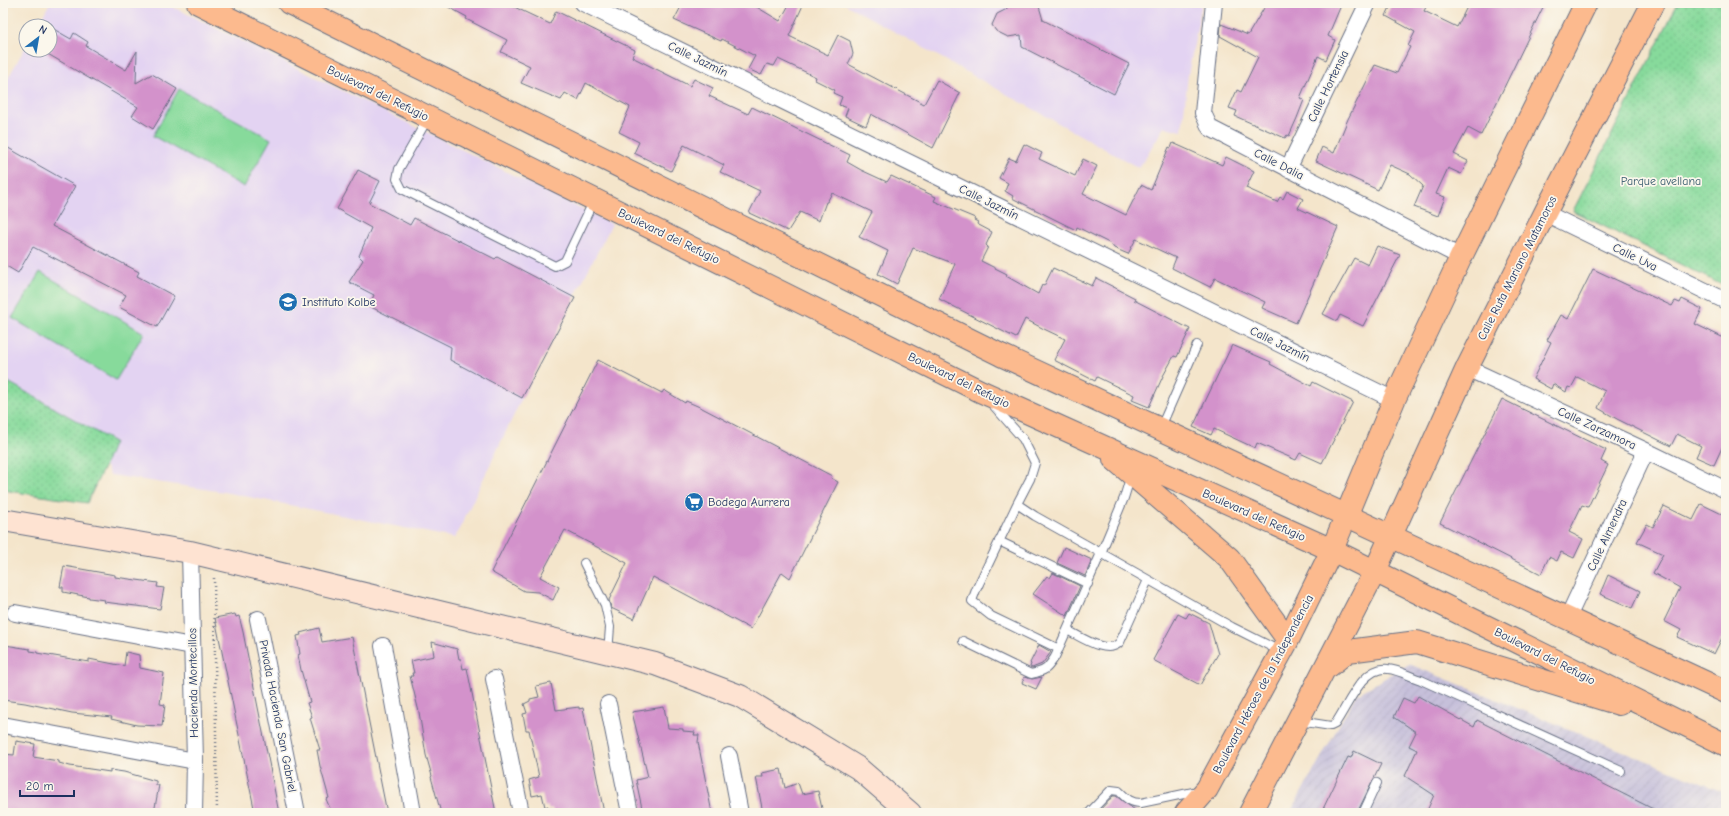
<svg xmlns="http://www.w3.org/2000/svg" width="1729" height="816" viewBox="0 0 1729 816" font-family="'Comic Neue',sans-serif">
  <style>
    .built { fill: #e3d3f2 }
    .industrial { fill: url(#industrial-furrows) }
    .green { fill: #87da9b; stroke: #51847c }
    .park { fill: url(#park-dots); stroke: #51847c }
    .building { fill: #d392cb }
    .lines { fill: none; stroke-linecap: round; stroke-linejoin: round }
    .lane-casing { stroke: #676f84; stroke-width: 10 }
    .street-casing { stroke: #676f84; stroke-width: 18 }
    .secondary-casing { stroke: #676f84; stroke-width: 24 }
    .primary-casing { stroke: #676f84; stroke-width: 24 }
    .path { stroke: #676f84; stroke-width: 2.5; stroke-dasharray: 1 3; stroke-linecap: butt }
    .lane { stroke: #fff; stroke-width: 8 }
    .street { stroke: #fff; stroke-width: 16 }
    .secondary { stroke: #fee3d2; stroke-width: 22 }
    .primary { stroke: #fcba8e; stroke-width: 22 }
    .labels { text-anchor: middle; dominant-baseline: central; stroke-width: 3.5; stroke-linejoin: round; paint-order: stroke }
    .street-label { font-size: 12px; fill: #1b2f5e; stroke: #fbf7ec }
    .park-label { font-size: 12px; fill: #365a6d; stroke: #fbf7ec }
    .poi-label { font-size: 12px; fill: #1b2f5e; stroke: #fbf7ec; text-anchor: start }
  </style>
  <defs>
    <pattern id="industrial-furrows" width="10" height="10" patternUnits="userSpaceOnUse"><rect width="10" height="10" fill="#c6c0da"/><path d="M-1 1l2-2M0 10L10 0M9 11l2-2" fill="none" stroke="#aaa5be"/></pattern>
    <pattern id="park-dots" width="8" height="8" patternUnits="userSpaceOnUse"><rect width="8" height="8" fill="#87da9b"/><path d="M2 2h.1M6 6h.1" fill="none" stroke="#74bb88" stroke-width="1.8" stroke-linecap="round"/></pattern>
  </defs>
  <rect width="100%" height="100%" fill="#fbf7ec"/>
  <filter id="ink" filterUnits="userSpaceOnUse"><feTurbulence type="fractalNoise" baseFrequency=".025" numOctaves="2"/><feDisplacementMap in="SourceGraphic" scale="8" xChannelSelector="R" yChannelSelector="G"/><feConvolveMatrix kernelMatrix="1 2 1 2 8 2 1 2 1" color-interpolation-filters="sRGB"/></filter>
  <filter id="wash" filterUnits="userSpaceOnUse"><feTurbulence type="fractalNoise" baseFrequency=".012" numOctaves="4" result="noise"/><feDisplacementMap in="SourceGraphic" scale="16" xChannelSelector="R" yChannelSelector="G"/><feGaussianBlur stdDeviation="0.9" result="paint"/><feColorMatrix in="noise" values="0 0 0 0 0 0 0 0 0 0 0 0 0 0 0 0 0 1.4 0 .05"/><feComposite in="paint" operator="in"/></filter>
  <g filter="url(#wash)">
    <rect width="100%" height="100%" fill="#f4e5cb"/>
    <path class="built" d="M50 3H165L612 224 522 398 455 538 224 492 110 475 105 465 113 442 3 379V87L26 46V50H50V26H37Z
      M1202 3 1188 75 1182 131 1164 127 1139 168 845 4Z"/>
    <path class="industrial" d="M1409 664 1726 793V813H1290L1356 695Z"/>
    <path class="green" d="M179 89 271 139 244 187 153 136Z
      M40 272 144 333 116 380 12 318Z"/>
    <path class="park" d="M1678 3H1726V287L1573 211Z
      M3 379 114 442 105 465 87 503 3 490Z"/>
    <g id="blocks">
      <path class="building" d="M441 3H506L550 24 556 11 635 50 632 57 690 86 694 79 713 88 709 96 748 114 752 107 850 155 847 162 861 170 887 182 891 176 936 197 934 201 975 218 974 220 978 222 977 224 992 232 986 245 988 247 981 261 1007 274 1006 276 1038 294 1042 285 1044 286 1053 268 1092 286 1096 278 1135 298 1134 300 1190 329 1177 357 1174 356 1163 376 1149 407 1132 400 1134 395 1097 377 1095 381 1054 360 1065 339 1044 329 1025 319 1016 338 939 299 955 264 913 248 897 284 878 274 888 251 859 237 872 212 832 193 827 202H826L819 221 800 212 788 231 749 213 760 191 720 172 724 165 684 145 671 171 634 153 639 142 619 132 630 107 586 83 578 100 565 93 561 100 521 83 530 66 501 52 507 40 466 19 467 17Z
        M683 3H750L780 21 790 3H804L789 36 828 55 838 35 850 41 853 54 848 64 924 104 937 80 960 93 933 148 871 114 866 126 845 116 848 108 839 105 842 97 833 93 835 90 815 80 816 77 778 59 774 66 767 64 761 75 748 69 755 56 722 39 721 41 674 20Z
        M1005 3H1038L1043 20 1129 64 1114 94 1022 47 1021 35 1008 37 996 31 992 25 997 14 1007 9Z
        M1267 3H1342L1328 36 1335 40 1326 60 1318 56 1300 98 1304 100 1297 118 1289 136 1287 135 1285 138 1235 116 1237 111 1229 108 1237 90 1241 92 1258 57 1220 36 1221 24 1248 35Z
        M1392 3H1428L1424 11 1457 27 1469 3H1545L1481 135 1468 128 1454 154 1468 161 1461 174 1448 168 1436 194 1445 197 1438 216 1414 207 1423 186 1410 174 1390 165 1378 190 1316 161 1322 147 1334 153 1348 119 1375 65 1397 73 1410 47 1408 46 1415 32 1386 16Z
        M50 27 71 39 74 33 88 42 86 46 126 70 137 51 136 83 152 74 177 89 153 129 132 116 138 107 41 50H50Z
        M1173 143 1222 165 1226 157 1254 171 1246 188 1277 202 1280 197 1283 199 1287 191 1303 199 1298 208 1338 227 1296 323 1262 308 1265 302 1215 278 1210 287 1172 268 1176 258 1136 239 1128 254 1114 248 1111 244 1077 227 1076 230 1012 198 1013 196 1005 191 1008 183 999 178 1009 158 1016 161 1024 144 1042 153 1039 159 1075 176 1083 159 1097 166 1083 194 1126 215 1141 185 1151 190 1169 147 1171 148Z
        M3 145 75 186 52 226 139 272 137 276 174 296 157 327 119 307 126 295 33 247 18 273 3 264Z
        M358 170 380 181 369 203 410 225 414 218 495 259 497 257 575 298 522 398 450 360 451 347 369 306 374 295 349 282 363 260 359 256 371 228 337 209Z
        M1377 246 1400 255 1363 326 1340 315 1337 321 1323 314 1354 258 1368 265Z
        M1593 269 1672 306 1675 301 1680 303 1682 299 1702 309 1695 324 1726 339V439L1714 465 1696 457 1701 446 1677 434 1671 446 1617 419 1598 408 1605 391 1577 377 1571 388 1568 387 1566 392 1553 384 1551 389 1533 379 1551 342 1547 340 1561 315 1568 319Z
        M1232 345 1271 362 1270 364 1311 386 1313 382 1353 402 1322 463 1300 453 1296 460 1257 443 1255 448 1214 429 1211 435 1193 427Z
        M598 360 662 393 664 390 685 403 686 401 702 408 832 476 831 478 838 482 790 578 782 572 751 629 653 577 634 619 611 608 609 600 627 563 565 530 540 577 559 587 553 600 538 592 524 591 491 572Z
        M1502 399 1606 450 1601 461 1608 465 1588 507 1582 505 1569 532 1583 539 1574 558 1561 552 1557 561 1549 557 1541 574 1440 523Z
        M1701 504 1726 516V630L1714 654 1677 637 1681 630 1664 621 1680 588 1653 573 1663 554 1637 542 1647 524 1653 527 1664 506 1693 520Z
        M1064 547 1092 560 1085 576 1057 563Z
        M64 566 115 575V577L158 583 157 587 164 588 160 609 104 602 105 600 89 598V597L63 592V587H60Z
        M1053 573 1080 586 1067 616 1033 594 1047 576 1050 578Z
        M1608 575 1640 591 1632 608 1600 594Z
        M1189 613 1209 623 1218 654 1200 685 1153 660 1178 614 1186 618Z
        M235 614 236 617 239 616 243 632 279 813H255L215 618Z
        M319 628 322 642 352 637 387 813H332L326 799 329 798 320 766 317 750H320L310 718 312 717 307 703 310 702 301 670 298 655 300 654 297 636 301 635 300 633Z
        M432 642 457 649 459 659H461L463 669 467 668 496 813H441L431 777 432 776 426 755 419 712 410 676H413L412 673H414L411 661 434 656Z
        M5 645 30 649V651L37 652V653L89 662V659L124 666 126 652 139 655 140 668 164 673 160 704 165 705 162 726 137 725 111 719 112 717 72 713 25 703 3 700V655Z
        M1039 645 1051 652 1042 664 1032 668 1030 667 1031 664 1030 663Z
        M1025 677 1032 679 1042 677 1036 689 1022 683Z
        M551 683 556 710 579 707V709L583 708 604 813H553L552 808 548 809V806L545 807 542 794 532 796 529 780 539 777 529 730H526L523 714 527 713 524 704 530 701V699L539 697 536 686Z
        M1418 696 1474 727 1477 720 1661 813H1426L1434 795 1405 776 1417 750 1409 746 1416 732 1394 717 1403 698 1414 703Z
        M664 707 668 728 683 729V731L695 732 694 735H699L698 742 712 813H643L636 780 648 777 632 712Z
        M16 741 35 744 33 757 59 761V763L70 766 110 772V770L124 772 156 781V785H159L154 813H44L3 811V754L14 755Z
        M1354 751 1381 764 1357 813H1321L1348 757 1351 758Z
        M781 769 785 788 798 783 802 794 818 791 823 813H763L756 777H763L762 773Z
        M1113 796H1116L1139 813H1097Z"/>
    </g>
  </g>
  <g filter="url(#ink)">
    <use href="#blocks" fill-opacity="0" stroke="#676f84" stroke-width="1"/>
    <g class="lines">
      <g class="lane-casing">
        <path id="lane" d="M428 118 399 169 397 179 402 189 555 266 565 261 594 200
          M993 405 1023 439 1035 463 1030 479 1017 504 1035 516 1101 553 1124 498 1131 475
          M1160 429 1197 345
          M1017 504 976 590 972 601 991 616 1059 649
          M999 541 1088 584
          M584 563 605 605 610 627 608 653
          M1067 630C1081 637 1108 656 1120 642L1148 580
          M963 641 1031 674C1046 671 1047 669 1055 657L1101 553 1232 627 1280 651
          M1299 721 1331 726 1335 724C1348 706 1362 666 1388 669 1399 670 1411 677 1421 680L1621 771
          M1089 813 1111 790 1119 791C1126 798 1130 803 1141 803L1198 791
          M1363 813 1377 783"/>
      </g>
      <g class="street-casing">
        <path id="street" d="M583 3 1394 400
          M1214 3 1203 113 1210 128 1461 257
          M1288 169 1368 3
          M1545 213 1726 301
          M1467 368 1646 451 1726 490
          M190 552 195 761 194 813
          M15 613 192 646
          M258 619 297 813
          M1567 619 1646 451
          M383 646 413 813
          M494 679 521 813
          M608 704 630 813
          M3 725 195 761
          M729 756 740 813"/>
      </g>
      <g class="secondary-casing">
        <path id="secondary" d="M3 520 190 552 655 664 740 696 858 768 910 813"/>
      </g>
      <g class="primary-casing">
        <path id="primary" d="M198 3 980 391 1332 550 1726 745
          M289 3 1001 355 1726 692
          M1114 459 1229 558 1288 640
          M1328 667 1348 651 1417 642 1619 704
          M1186 813 1207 789 1288 640 1332 550 1394 400 1461 257 1586 3
          M1250 813 1375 571 1467 368 1545 213 1653 3"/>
      </g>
      <path class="path" d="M214 578 217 813"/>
      <use href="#lane" class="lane"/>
      <use href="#street" class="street"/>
      <use href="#secondary" class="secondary"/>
      <use href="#primary" class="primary"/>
    </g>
  </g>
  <defs>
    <g id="school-disc" transform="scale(1)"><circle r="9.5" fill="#1f6fb2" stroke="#fbf7ec"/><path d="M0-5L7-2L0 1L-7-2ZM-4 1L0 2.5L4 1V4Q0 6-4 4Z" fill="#fff"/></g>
    <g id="supermarket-disc" transform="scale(1)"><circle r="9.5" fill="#1f6fb2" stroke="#fbf7ec"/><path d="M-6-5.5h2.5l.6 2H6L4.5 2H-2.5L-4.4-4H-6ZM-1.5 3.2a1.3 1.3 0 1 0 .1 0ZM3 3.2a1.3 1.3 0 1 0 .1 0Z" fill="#fff"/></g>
  </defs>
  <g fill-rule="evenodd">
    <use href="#school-disc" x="288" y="302"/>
    <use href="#supermarket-disc" x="694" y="502"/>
  </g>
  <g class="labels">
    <g class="street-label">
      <text transform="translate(698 59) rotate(26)">Calle Jazmín</text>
      <text transform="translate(1328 86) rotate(-64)">Calle Hortensia</text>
      <text transform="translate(378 93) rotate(26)">Boulevard del Refugio</text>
      <text transform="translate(1279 164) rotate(27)">Calle Dalia</text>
      <text transform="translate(989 202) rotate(26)">Calle Jazmín</text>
      <text transform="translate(669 236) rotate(26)">Boulevard del Refugio</text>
      <text transform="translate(1635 257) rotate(26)">Calle Uva</text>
      <text transform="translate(1517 268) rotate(-63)">Calle Ruta Mariano Matamoros</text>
      <text transform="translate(1280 344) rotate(26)">Calle Jazmín</text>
      <text transform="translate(959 380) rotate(26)">Boulevard del Refugio</text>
      <text transform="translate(1597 428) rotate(25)">Calle Zarzamora</text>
      <text transform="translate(1254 515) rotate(24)">Boulevard del Refugio</text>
      <text transform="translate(1607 535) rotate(-65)">Calle Almendra</text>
      <text transform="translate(1545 656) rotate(27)">Boulevard del Refugio</text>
      <text transform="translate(193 683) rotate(-91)">Hacienda Montecillos</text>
      <text transform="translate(1263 684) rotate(-62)">Boulevard Héroes de la Independencia</text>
      <text transform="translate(278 716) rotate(79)">Privada Hacienda San Gabriel</text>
    </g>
    <g class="park-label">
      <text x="1661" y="181">Parque avellana</text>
    </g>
    <g class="poi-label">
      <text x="302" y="302">Instituto Kolbe</text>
      <text x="708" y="502">Bodega Aurrera</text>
    </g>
  </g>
  <rect width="1729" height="816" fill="none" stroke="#fbf7ec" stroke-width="16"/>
  <g transform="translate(38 38) rotate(31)"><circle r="19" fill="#fbf7ec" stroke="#a1a7b3"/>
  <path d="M0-3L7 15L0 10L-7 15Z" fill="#1f6fb2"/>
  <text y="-6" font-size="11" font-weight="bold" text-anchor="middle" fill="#1b2f5e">N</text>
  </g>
  <path d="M20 790v6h54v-6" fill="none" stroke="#1b2f5e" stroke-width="2"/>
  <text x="26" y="790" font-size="12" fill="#1b2f5e" stroke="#fbf7ec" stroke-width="3" paint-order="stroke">20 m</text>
</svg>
